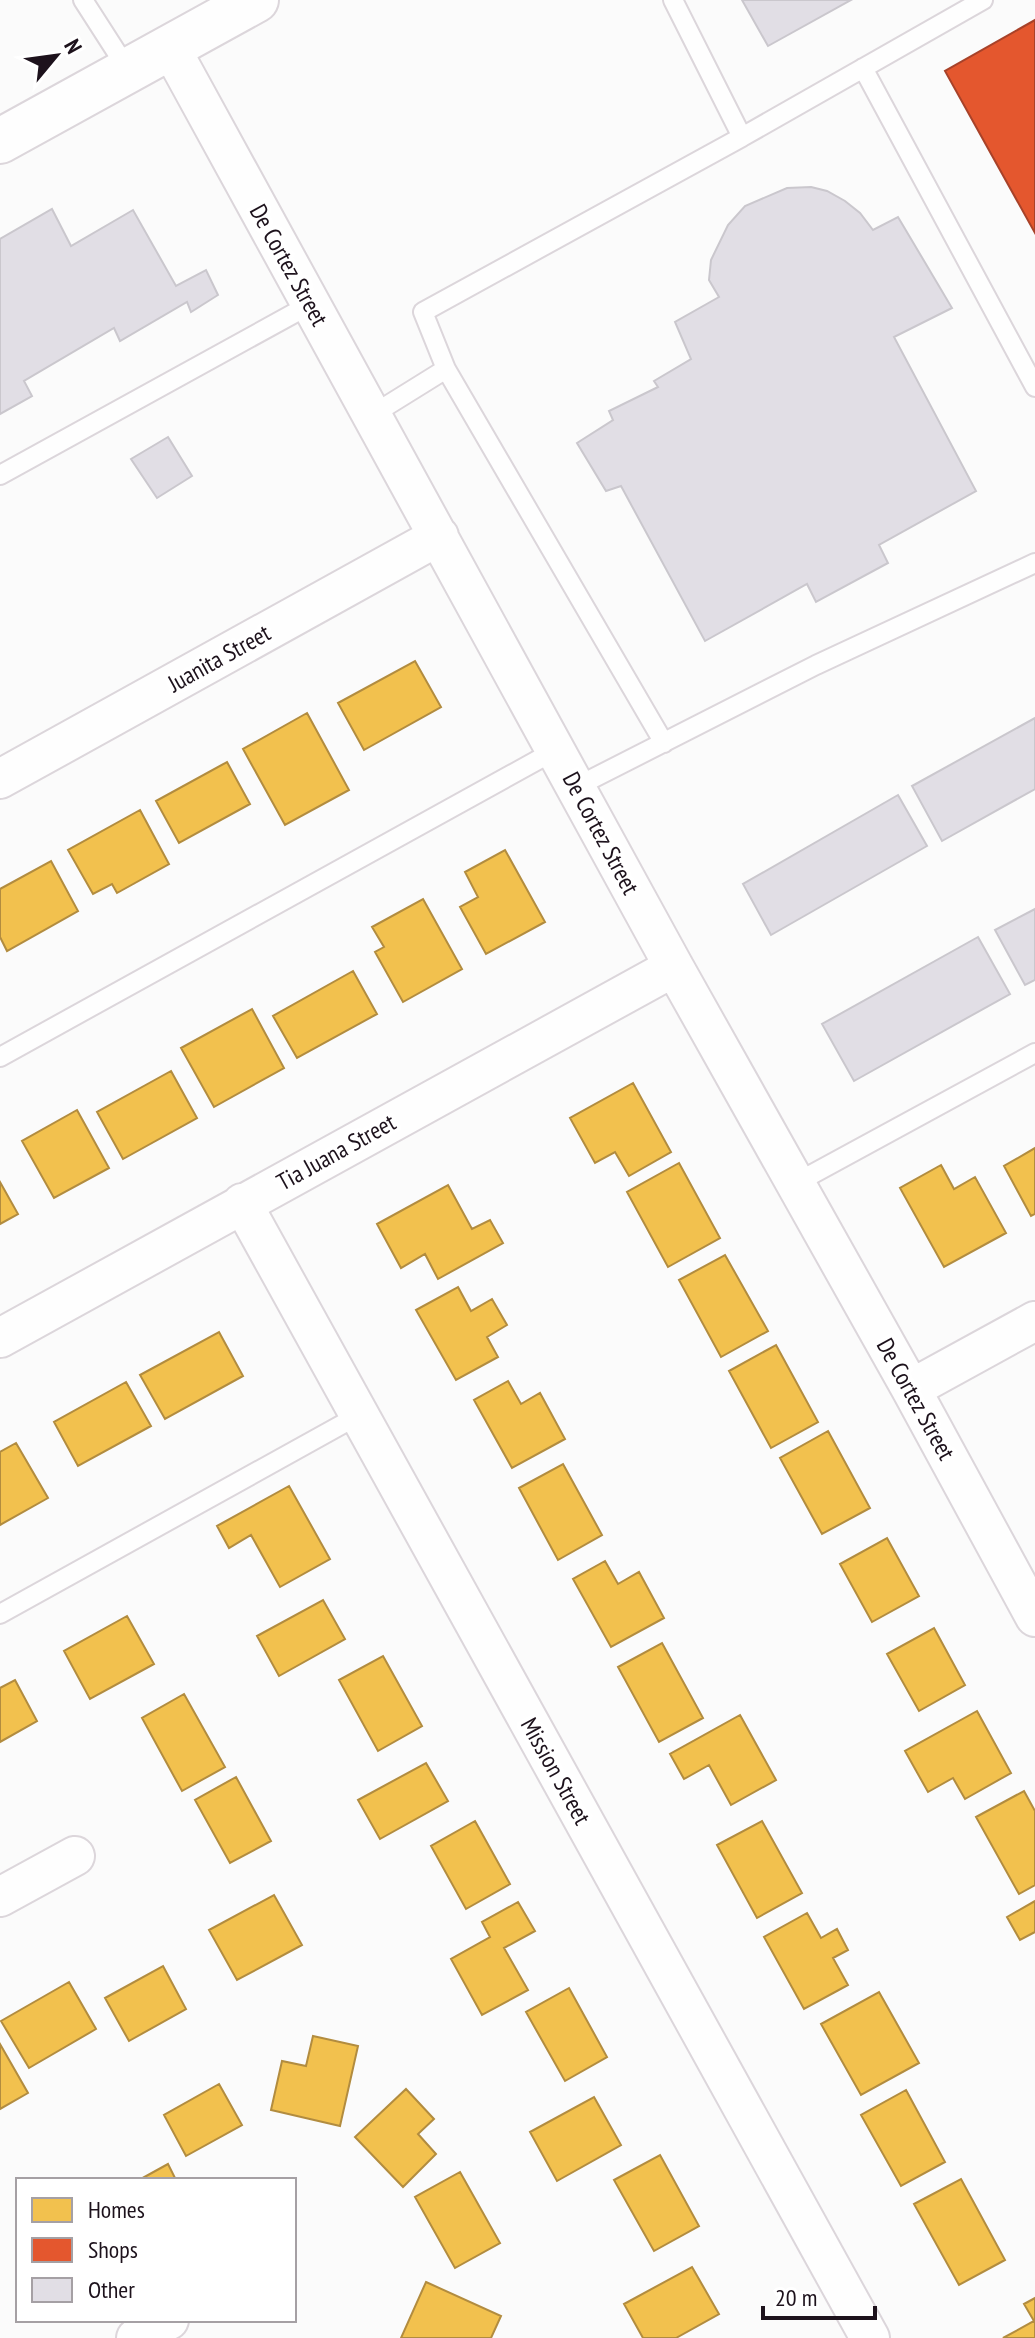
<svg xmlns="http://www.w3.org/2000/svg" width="1035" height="2338" viewBox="0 0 1035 2338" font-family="'PT Sans Narrow',sans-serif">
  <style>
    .homes { fill: #f2c14e; stroke: #b28c3f; stroke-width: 2 }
    .shops { fill: #e4572e; stroke: #a84229; stroke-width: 2 }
    .building { fill: #e1dee5; stroke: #cac7cd; stroke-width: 2 }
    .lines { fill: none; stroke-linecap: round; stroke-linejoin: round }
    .service-casing { stroke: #dcd6db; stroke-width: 22 }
    .minor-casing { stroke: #dcd6db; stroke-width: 42 }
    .primary-casing { stroke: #dcd6db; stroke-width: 48 }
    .service { stroke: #fefefe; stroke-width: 18 }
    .minor { stroke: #fefefe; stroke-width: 38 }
    .primary { stroke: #fefefe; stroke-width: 44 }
    .labels { text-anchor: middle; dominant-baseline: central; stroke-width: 8; stroke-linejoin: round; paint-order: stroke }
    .street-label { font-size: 24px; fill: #1d121c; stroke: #fff }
  </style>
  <rect width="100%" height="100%" fill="#fbfbfb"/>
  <path class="homes" d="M415 661 441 707 364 750 338 703Z
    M307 713 349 790 285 825 243 749Z
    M227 762 250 804 179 843 156 801Z
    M140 810 169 864 117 893 112 884 93 894 68 850Z
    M505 850 545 922 486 954 460 907 478 897 465 872Z
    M51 861 78 911 7 951 0 937V889Z
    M423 899 462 969 403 1002 375 952 384 947 372 927Z
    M353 971 377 1014 297 1058 273 1016Z
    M252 1009 284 1068 214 1107 181 1048Z
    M171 1071 197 1118 123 1159 97 1112Z
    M633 1083 671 1152 629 1176 615 1152 595 1163 570 1118Z
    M77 1110 109 1168 54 1198 22 1141Z
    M1035 1148V1214L1031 1216 1004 1166Z
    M679 1163 720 1238 668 1267 627 1192Z
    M941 1165 954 1189 975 1177 1006 1233 944 1267 900 1188Z
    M0 1182 18 1214 0 1224Z
    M448 1185 472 1229 490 1220 503 1243 438 1279 425 1254 401 1268 377 1224Z
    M725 1255 768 1331 721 1357 679 1280Z
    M458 1287 471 1311 492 1299 507 1325 487 1337 498 1357 456 1380 416 1310Z
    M219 1332 243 1376 165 1419 140 1375Z
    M776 1345 818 1422 771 1448 729 1371Z
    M508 1381 521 1404 540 1393 565 1439 512 1468 474 1400Z
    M126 1382 151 1426 78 1466 54 1422Z
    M828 1431 870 1508 822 1534 780 1458Z
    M16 1443 48 1498 0 1525V1452Z
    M563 1464 602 1535 558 1560 519 1488Z
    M289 1486 330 1559 280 1587 251 1535 229 1548 217 1526Z
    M887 1538 919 1596 872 1622 840 1564Z
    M605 1561 618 1584 639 1572 664 1618 611 1647 573 1579Z
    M323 1600 345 1639 279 1676 257 1636Z
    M127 1616 154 1664 90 1699 64 1651Z
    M934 1628 965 1685 919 1711 887 1654Z
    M662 1643 703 1718 659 1742 618 1667Z
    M383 1656 422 1726 378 1751 339 1680Z
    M15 1680 37 1721 0 1742V1688Z
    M184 1694 225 1767 182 1791 142 1718Z
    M977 1711 1011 1773 965 1799 953 1778 928 1792 905 1751Z
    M740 1715 776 1780 731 1805 709 1765 684 1779 670 1754Z
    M426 1763 448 1801 380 1839 358 1800Z
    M236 1777 271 1841 230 1863 195 1800Z
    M1024 1791 1035 1811V1885L1019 1894 976 1817Z
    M475 1821 510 1884 466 1909 431 1846Z
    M762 1821 802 1893 757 1918 717 1845Z
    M274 1895 302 1945 237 1980 209 1930Z
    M1035 1901V1932L1020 1940 1007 1917Z
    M518 1902 535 1931 504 1948 528 1990 482 2015 451 1959 490 1937 482 1922Z
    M807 1913 821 1938 837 1929 848 1950 833 1958 848 1985 804 2009 764 1937Z
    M163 1966 186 2009 129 2041 105 1998Z
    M69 1982 96 2029 29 2068 1 2021Z
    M569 1988 607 2057 565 2081 526 2012Z
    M879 1992 919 2063 861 2095 821 2024Z
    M313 2036 358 2046 340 2126 271 2110 282 2061 306 2066Z
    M0 2044 28 2093 0 2109Z
    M219 2084 242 2125 186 2156 164 2115Z
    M406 2089 434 2119 418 2134 436 2154 403 2187 355 2137Z
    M906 2090 945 2162 901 2186 861 2115Z
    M594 2097 621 2145 557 2181 530 2132Z
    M660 2155 699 2226 654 2251 614 2180Z
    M168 2164 176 2180H139Z
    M460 2172 500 2243 455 2268 415 2197Z
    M961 2179 1005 2260 959 2285 914 2204Z
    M692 2267 719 2314 676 2338H643L624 2304Z
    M426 2282 501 2316 491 2338H401Z
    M1035 2298V2338H1003L1034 2321 1024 2304Z"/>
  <path class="shops" d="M1035 20V233L945 71Z"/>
  <path class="building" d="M742 0H851L768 46Z
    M811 187 827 191 845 201 860 213 873 230 898 217 952 308 894 337 976 491 879 545 888 563 816 602 807 584 705 641 621 486 606 491 577 443 613 420 609 411 658 387 654 381 691 359 675 322 719 297 709 280 711 260 728 225 745 206 787 188Z
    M52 209 71 246 133 210 176 286 206 270 218 295 191 312 187 302 120 341 114 328 24 381 32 396 0 414V239Z
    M168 437 192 476 157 498 131 459Z
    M1035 718V789L942 841 912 786Z
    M898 795 927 846 771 935 743 884Z
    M1035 909V980L1025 985 995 930Z
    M978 937 1010 994 854 1081 822 1024Z"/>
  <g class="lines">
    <g class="service-casing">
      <path id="service" d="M83 0 128 70
        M863 68 1035 387
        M742 137 983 0
        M446 369 664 743
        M372 415 446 369 423 312 742 137 673 0
        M0 475 311 304
        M576 787 816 665 1035 563
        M0 1057 556 750
        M796 1183 1035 1053
        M0 1614 359 1415"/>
    </g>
    <g class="minor-casing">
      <path id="minor" d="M170 47 674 967 911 1389 1035 1617
        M0 779 439 536
        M242 1203 870 2338
        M0 1338 674 967
        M911 1389 1035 1321
        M0 1897 75 1856
        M136 2338 169 2320"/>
    </g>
    <g class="primary-casing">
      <path id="primary" d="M0 141 256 0"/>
    </g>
    <use href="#service" class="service"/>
    <use href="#minor" class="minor"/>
    <use href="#primary" class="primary"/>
  </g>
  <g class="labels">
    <g class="street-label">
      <text transform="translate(289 265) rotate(61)">De Cortez Street</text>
      <text transform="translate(219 658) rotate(-29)">Juanita Street</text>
      <text transform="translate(601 833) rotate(62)">De Cortez Street</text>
      <text transform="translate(336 1152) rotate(-29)">Tia Juana Street</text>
      <text transform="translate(916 1399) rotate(61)">De Cortez Street</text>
      <text transform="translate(556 1771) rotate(61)">Mission Street</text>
    </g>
  </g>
  <rect x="16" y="2178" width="280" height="144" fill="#ffffff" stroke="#a5a0a4" stroke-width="2"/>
  <rect x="32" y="2198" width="40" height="24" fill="#f2c14e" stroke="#a5a0a4" stroke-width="2"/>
  <text x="88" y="2218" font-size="24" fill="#1d121c">Homes</text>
  <rect x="32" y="2238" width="40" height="24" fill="#e4572e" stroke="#a5a0a4" stroke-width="2"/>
  <text x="88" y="2258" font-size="24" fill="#1d121c">Shops</text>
  <rect x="32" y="2278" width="40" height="24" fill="#e1dee5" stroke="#a5a0a4" stroke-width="2"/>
  <text x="88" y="2298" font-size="24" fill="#1d121c">Other</text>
  <g transform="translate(56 56) rotate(61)" stroke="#ffffff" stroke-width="6" paint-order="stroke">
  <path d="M0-6L14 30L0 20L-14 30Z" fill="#1d121c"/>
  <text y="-12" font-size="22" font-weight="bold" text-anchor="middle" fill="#1d121c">N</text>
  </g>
  <path d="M763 2306v12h112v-12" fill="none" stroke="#1d121c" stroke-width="4"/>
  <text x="775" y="2306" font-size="24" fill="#1d121c" stroke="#ffffff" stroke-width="6" paint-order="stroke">20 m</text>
</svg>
